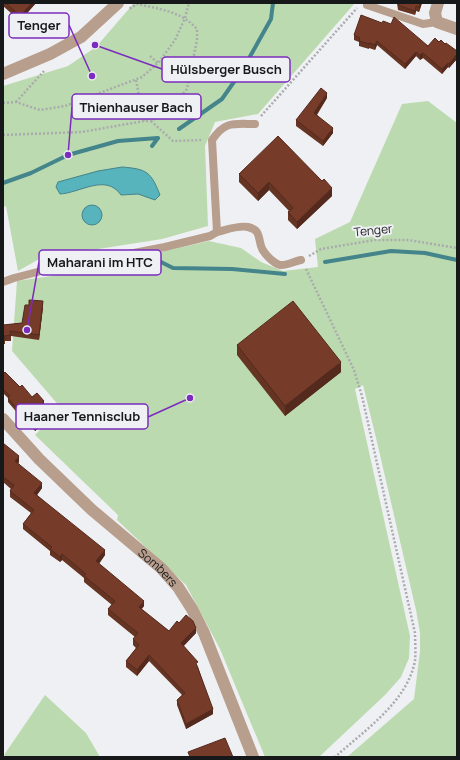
<svg xmlns="http://www.w3.org/2000/svg" width="460" height="760" viewBox="0 0 460 760" font-family="Manrope,sans-serif">
  <style>
    .green { fill: #bcdaaf }
    .water { fill: #57b3bc; stroke: #44848b }
    .lines { fill: none; stroke-linecap: round; stroke-linejoin: round }
    .stream { stroke: #44848b; stroke-width: 4 }
    .path { stroke: #a9abad; stroke-width: 2.5; stroke-dasharray: 2 2; stroke-linecap: butt }
    .lane { stroke: #b89e8d; stroke-width: 8 }
    .street { stroke: #b89e8d; stroke-width: 12 }
    .wall { fill: #663423 }
    .shaded-wall { fill: #532a1d }
    .building { fill: #773c29; stroke: #532a1d }
    .labels { text-anchor: middle; dominant-baseline: central; stroke-width: 4; stroke-linejoin: round; paint-order: stroke }
    .street-label { font-size: 12px; fill: #171819; stroke: #eef0f3 }
    .leader { fill: none; stroke: #7b2cbf; stroke-width: 1.5 }
    .callout-dot { fill: #7b2cbf; stroke: #eef0f3; stroke-width: 1.5 }
    .callout { fill: #eef0f3; stroke: #7b2cbf; stroke-width: 1.5 }
    .callout-label { font-size: 13px; text-anchor: middle; font-weight: bold; fill: #171819 }
  </style>
  <rect width="100%" height="100%" fill="#eef0f3"/>
  <path class="green" d="M134 3H355L258 114 215 122 205 146 208 226 162 239 41 258 18 271 6 206 3 207V86L68 66 96 47Z
    M428 101 457 123V757H347L414 699 420 651V633L416 610 377 442 363 385 355 389 410 636 409 658 401 677 385 695 319 757H265L220 649 186 585 117 520 118 515 35 435 61 408 12 351 17 281 65 274 209 241 241 248 261 262 283 271 318 267 315 239 350 222 402 104Z
    M45 695 86 733 100 757H6L4 755Z"/>
  <path class="water" d="M122 167C147 169 151 172 160 195L155 200 138 194 121 195C106 173 80 193 60 194L56 187 58 182 98 171Z
    M82 215a10 10 0 1 1 20 0a10 10 0 1 1-20 0Z"/>
  <g class="lines">
    <path class="stream" d="M179 129 222 99 243 69 271 19 273 3
      M152 146 158 138
      M3 183 31 173 68 155 118 141 158 138
      M325 262 391 251 425 253 457 260
      M102 268 155 259 173 268 232 269 285 274"/>
    <path class="path" d="M150 56 158 63
      M136 80 144 121
      M16 102 44 71
      M3 103 16 102 40 110 65 106 142 77 159 62 175 40 185 18 189 3
      M261 116 357 8
      M151 121 173 141 203 140
      M3 135 82 132 144 121H151L169 111 187 89 197 40V29C181 11 159 9 137 4L129 9
      M309 256 321 249 375 240H408L457 248
      M306 269 354 370 362 396 415 633C415 642 416 652 415 661 407 702 365 730 335 757"/>
    <path class="lane" d="M367 5 423 24 437 22
      M255 124C233 124 225 121 212 140L217 232C226 230 238 225 248 227 260 230 258 236 261 246 263 253 273 263 280 265 286 266 295 261 301 260
      M3 282 14 278 45 270 165 247 210 236 217 232"/>
    <g class="street">
      <path d="M438 3 435 13 437 22 457 29"/>
      <path d="M3 74 50 54 81 37 118 3"/>
      <path id="s1" d="M3 419 39 459 92 510 161 568 178 587 192 609 204 633 253 757"/>
    </g>
  </g>
  <path class="wall" d="M3 3H36L20 21 3 6Z
    M397 3H422L419 12 416 11 415 15 398 10Z
    M354 35 428 46 445 44 457 51V59L449 68 448 67 442 74 423 58 420 60 416 56 405 69 377 45 375 50 369 48V49L359 46V42L354 40Z
    M327 98 317 115 333 133 323 146 296 126V120Z
    M239 174 332 196 297 229 288 220V212L289 211 269 190 258 201 239 182Z
    M43 307 39 340 11 336V341H5V344H3V325L22 323Z
    M237 345 341 372 285 416 237 355Z
    M3 374 32 397 44 405 37 411 44 423 35 431 27 421 25 422 8 402V398L3 393Z
    M3 443 19 462 18 463 42 488 37 495 105 555 99 564 144 606 141 609 169 631 179 623 196 633 183 646 198 667 213 714 186 729 177 705V700L182 695 149 661 137 676 126 667V661L136 648 133 645V639L135 637 108 615V609L112 605 84 582V578L62 560 60 562 50 555V551L23 529V524L31 513 10 497V491L11 489 3 482Z"/>
  <path class="shaded-wall" d="M32 3H36L20 21V16Z
    M420 3H422L419 12V7Z
    M416 6V11L415 15V11Z
    M377 41V45L375 50V45Z
    M416 52V56L405 69V64Z
    M423 53V58L420 60V55Z
    M457 54V59L449 68V64Z
    M448 63V67L442 74V69Z
    M327 93V98L314 118V113Z
    M333 128V133L323 146V141Z
    M269 182V190L258 201V193Z
    M332 188V196L297 229V222Z
    M43 301V307L39 340V335Z
    M341 362V372L285 416V406Z
    M44 401V405L35 413V409Z
    M27 416V421L25 422V418Z
    M44 419V423L35 431V426Z
    M19 456V462L15 467V461Z
    M42 483V488L34 499V493Z
    M105 550V555L96 567V561Z
    M62 554V560L60 562V557Z
    M144 601V606L139 613V607Z
    M196 628V633L181 649V643Z
    M149 655V661L137 676V670Z
    M213 709V714L186 729V724Z"/>
  <path class="building" d="M6 3H32L20 16Z
    M399 3H420L419 7 416 6 415 11 398 5Z
    M361 15 382 23 383 21 391 24 394 17 428 46 427 47 435 38 439 42 441 40 445 44 446 43 457 51V54L449 64 448 63 442 69 423 53 420 55 416 52 405 64 377 41 375 45 369 43V44L359 41 360 38 354 35Z
    M321 88 327 93 314 113 333 128 323 141 296 120Z
    M278 136 322 181 324 179 332 188 297 222 288 212 293 208 269 182 258 193 239 174Z
    M29 300 43 301 39 335 10 331 11 335 4 336 5 339H3V325L22 323 25 305H29Z
    M293 301 341 362 285 406 237 345Z
    M5 372 20 387 22 385 32 397 37 393 44 401 35 409 44 419 35 426 27 416 25 418 8 398 10 396 3 389V374Z
    M3 443 19 456 15 461 42 483 34 493 105 550 96 561 144 601 139 607 169 631 177 621 179 623 186 615 193 621 196 628 181 643 198 662 196 663 213 709 186 724 177 700 185 693 149 655 137 670 126 661 139 645 133 639 138 633 108 609 115 601 84 576 86 574 62 554 60 557 50 549 52 547 23 524 34 510 10 491 14 485 3 477Z
    M225 738 233 757H190L188 752Z"/>
  <g class="labels">
    <g class="street-label">
      <text transform="translate(373 230) rotate(-6)">Tenger</text>
      <text stroke="none"><textPath href="#s1" startOffset="215">Sombers</textPath></text>
    </g>
  </g>
  <path class="leader" d="M92 76L69 25M95 45L162 69M68 155L72 107M27 330L39 262M190 398L148 417"/>
  <g class="callout-dot">
    <circle cx="92" cy="76" r="4"/>
    <circle cx="95" cy="45" r="4"/>
    <circle cx="68" cy="155" r="4"/>
    <circle cx="27" cy="330" r="4"/>
    <circle cx="190" cy="398" r="4"/>
  </g>
  <g class="callout">
    <rect x="9" y="13" width="60" height="25" rx="4"/>
    <rect x="162" y="57" width="128" height="25" rx="4"/>
    <rect x="72" y="94" width="129" height="25" rx="4"/>
    <rect x="39" y="250" width="122" height="25" rx="4"/>
    <rect x="16" y="404" width="132" height="25" rx="4"/>
  </g>
  <g class="callout-label">
    <text x="39" y="30">Tenger</text>
    <text x="226" y="74">Hülsberger Busch</text>
    <text x="136" y="112">Thienhauser Bach</text>
    <text x="100" y="267">Maharani im HTC</text>
    <text x="82" y="421">Haaner Tennisclub</text>
  </g>
  <rect width="460" height="760" fill="none" stroke="#171819" stroke-width="8"/>
</svg>
